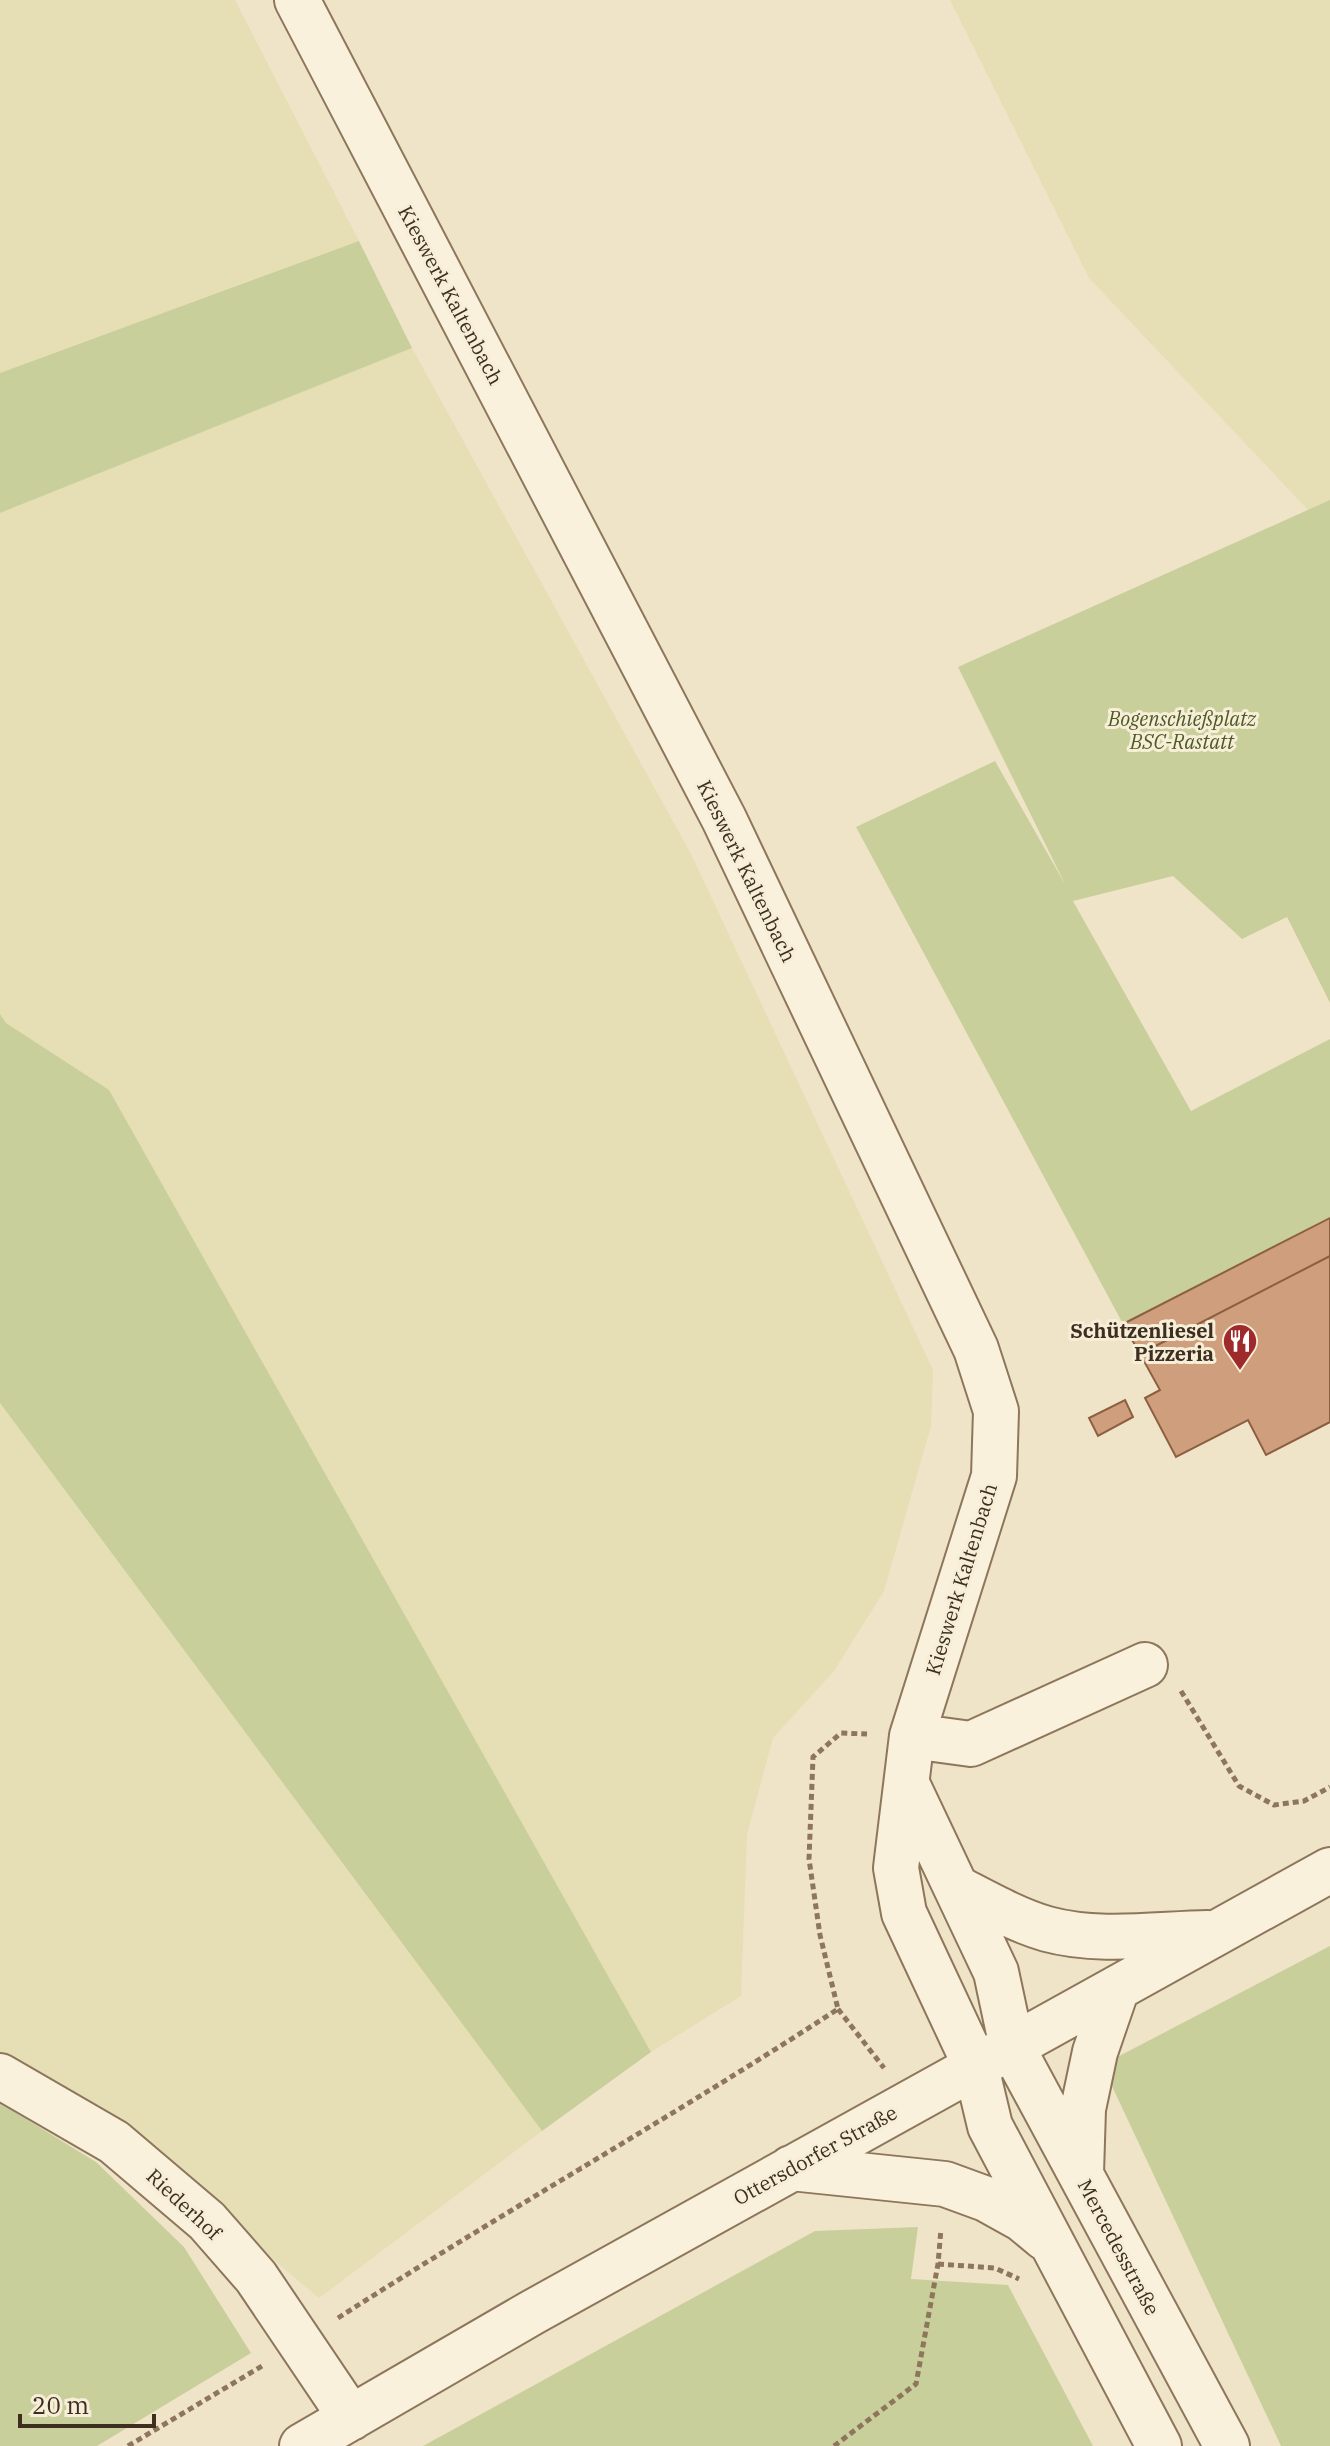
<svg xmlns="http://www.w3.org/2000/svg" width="1330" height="2446" viewBox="0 0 1330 2446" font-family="'IBM Plex Serif',serif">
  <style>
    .farmland { fill: #e6deb5 }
    .green { fill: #c9cf9b }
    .building { fill: #cf9f7d; stroke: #8d5f41; stroke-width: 2 }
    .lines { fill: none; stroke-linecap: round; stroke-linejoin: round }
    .minor-casing { stroke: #8d765c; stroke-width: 48 }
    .path { stroke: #8d765c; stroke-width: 5; stroke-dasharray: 6 4; stroke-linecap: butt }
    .minor { stroke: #faf1dc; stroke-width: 44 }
    .labels { text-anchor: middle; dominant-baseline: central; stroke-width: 6; stroke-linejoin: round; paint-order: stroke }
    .street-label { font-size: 20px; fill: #3d2e20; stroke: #f7eed8 }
    .park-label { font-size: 20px; font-style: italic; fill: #4d5a26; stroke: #f7eed8 }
    .poi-label { font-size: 20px; font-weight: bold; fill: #3d2e20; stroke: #f7eed8; text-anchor: end }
  </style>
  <rect width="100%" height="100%" fill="#f0e4c8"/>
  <path class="farmland" d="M0 0H235L359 241 0 373Z
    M950 0H1330V500L1308 510 1089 278Z
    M412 348 692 856 933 1370 931 1426 884 1591 834 1671 773 1738 747 1834 741 1996 651 2052 109 1091 6 1023 0 1014V513Z
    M0 1403 542 2131 319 2298 102 2116 0 2053Z"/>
  <path class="green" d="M359 241 412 348 0 513V373Z
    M1330 500V1003L1287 917 1242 939 1173 876 1073 901 1191 1111 1330 1039V1256L1123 1324 856 827 995 761 1065 884 958 667Z
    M0 1014 6 1023 109 1090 651 2052 542 2131 0 1403Z
    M1330 1946V2446H1281L1102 2065Z
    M0 2103 96 2162 184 2247 251 2353 97 2446H0Z
    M918 2227 911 2279 1008 2285 1093 2446H423L815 2231Z"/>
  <path class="building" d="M1330 1218V1256L1140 1354 1123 1324Z
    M1330 1256V1422L1266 1455 1248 1420 1176 1457 1145 1398 1160 1390 1140 1354Z
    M1125 1400 1133 1417 1098 1436 1089 1418Z"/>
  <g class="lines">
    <g class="minor-casing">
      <path id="minor" d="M297 0 724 819 976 1349 996 1411 994 1476 912 1736 896 1868 904 1913 976 2067 990 2126 1159 2446
        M912 1736 971 1744 1145 1665
        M907 1784 996 1972 1012 2047 1227 2446
        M957 1888C986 1903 1016 1920 1047 1929 1098 1943 1156 1934 1208 1933
        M0 2076 114 2142 207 2221 256 2277 351 2418
        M791 2168 945 2184 986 2199 1022 2219 1045 2238
        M1081 2173 1083 2109 1095 2052 1117 1988
        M302 2446 533 2312 1330 1870"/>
    </g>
    <path class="path" d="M1181 1691 1239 1786 1274 1805 1304 1801 1330 1787
      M838 2009 884 2068
      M938 2264 995 2268 1019 2279
      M338 2318C503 2212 674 2116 838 2009L820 1935 809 1859 813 1757 841 1733 867 1734
      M128 2446 262 2366
      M834 2446 916 2384 938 2264 941 2229"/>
    <use href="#minor" class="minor"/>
  </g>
  <defs>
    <g id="restaurant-pin" transform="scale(1.8)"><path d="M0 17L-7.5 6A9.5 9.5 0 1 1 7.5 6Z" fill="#9e2a2b" stroke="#f7eed8"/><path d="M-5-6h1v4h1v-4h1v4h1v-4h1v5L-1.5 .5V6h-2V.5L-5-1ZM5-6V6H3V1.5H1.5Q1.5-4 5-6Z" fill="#fff"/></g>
  </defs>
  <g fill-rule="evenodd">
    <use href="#restaurant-pin" x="1240" y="1341"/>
  </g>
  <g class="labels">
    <g class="street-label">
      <text transform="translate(451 295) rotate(62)">Kieswerk Kaltenbach</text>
      <text transform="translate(747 871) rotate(64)">Kieswerk Kaltenbach</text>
      <text transform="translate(961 1579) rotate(-73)">Kieswerk Kaltenbach</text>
      <text transform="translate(815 2155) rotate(-29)">Ottersdorfer Straße</text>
      <text transform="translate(184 2204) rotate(43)">Riederhof</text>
      <text transform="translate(1119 2247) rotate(62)">Mercedesstraße</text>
    </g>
    <g class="park-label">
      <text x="1182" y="718">Bogenschießplatz<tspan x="1182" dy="23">BSC-Rastatt</tspan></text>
    </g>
    <g class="poi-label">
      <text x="1214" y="1330">Schützenliesel<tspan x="1214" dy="23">Pizzeria</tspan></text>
    </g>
  </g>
  <path d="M20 2414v12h134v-12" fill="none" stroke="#3d2e20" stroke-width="4"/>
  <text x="32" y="2414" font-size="24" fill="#3d2e20" stroke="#f7eed8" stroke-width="6" paint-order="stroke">20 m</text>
</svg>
